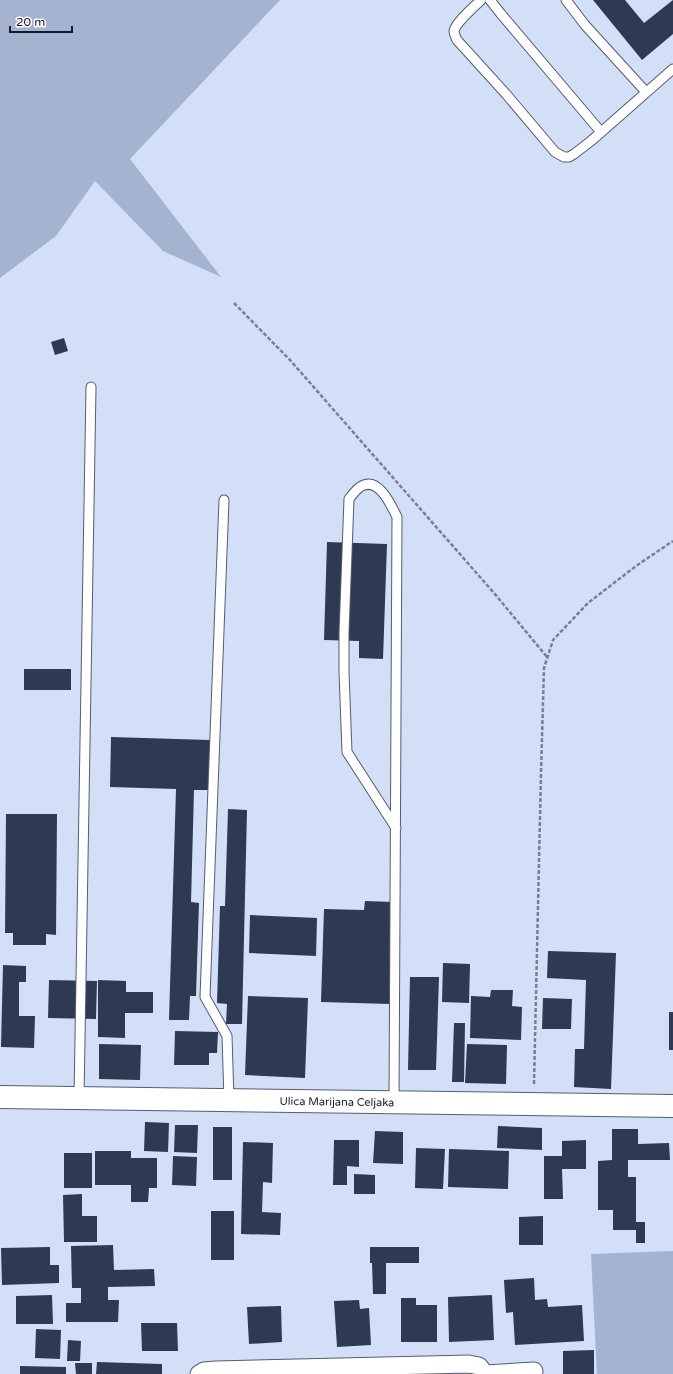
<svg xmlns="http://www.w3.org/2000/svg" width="673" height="1374" viewBox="0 0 673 1374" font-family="'Varela Round',sans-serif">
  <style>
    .green { fill: #a6b3d0 }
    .building { fill: #2e3952 }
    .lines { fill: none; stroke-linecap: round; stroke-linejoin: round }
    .lane-casing { stroke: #535d72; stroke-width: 11 }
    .street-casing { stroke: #535d72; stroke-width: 19 }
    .secondary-casing { stroke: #535d72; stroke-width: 24 }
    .path { stroke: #788091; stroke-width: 2.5; stroke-dasharray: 4 2; stroke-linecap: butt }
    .lane { stroke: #fff; stroke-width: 9 }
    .street { stroke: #fff; stroke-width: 17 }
    .secondary { stroke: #fff; stroke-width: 22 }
    .labels { text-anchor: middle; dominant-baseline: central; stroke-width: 4; stroke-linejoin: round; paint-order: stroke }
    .street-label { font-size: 11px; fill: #151a22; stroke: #fff }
  </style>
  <rect width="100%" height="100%" fill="#d3def7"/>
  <path class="green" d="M0 0H280L130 159 221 277 163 251 95 181 56 236 0 278Z
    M673 1251V1374H597L591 1254Z"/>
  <path class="building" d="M593 0H625L644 23 673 0V34L642 60Z
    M64 338 68 351 55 355 51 342Z
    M327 542 387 544 383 659 359 658V641L324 640Z
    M24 669H71V690H24Z
    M111 737 210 740 208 790H194L191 902 199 903 196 996H190L189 1020H169L176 789 110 787Z
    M228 809 247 810 242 1024H226L227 1004 217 1003 220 906H225Z
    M6 814H57L56 935 46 934V945H13V933H5Z
    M365 901 393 902 390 1004 321 1002 324 909 364 910Z
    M250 915 317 918 316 956 249 953Z
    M548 951 616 953 611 1089 574 1087 575 1049H584L586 980 547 978Z
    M443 963 470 964 469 1003 442 1002Z
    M3 965 26 966V982H19V1016H35L34 1048 1 1047Z
    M410 977H439L436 1070H408Z
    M49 980 97 981 96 1019 48 1018Z
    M98 980 126 981V992H153V1013H125V1038L98 1037Z
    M491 990H513L512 1006 522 1007 521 1040 470 1038 471 996 490 997Z
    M248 996 308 998 305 1078 245 1075Z
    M543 998 572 999 571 1029H542Z
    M669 1012H673V1050H669Z
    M454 1023H465L464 1082H452Z
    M175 1031 218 1032 217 1053H209V1065H174Z
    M99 1044 141 1045 140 1080 99 1079Z
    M467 1044 507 1045 506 1084 465 1083Z
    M145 1122 169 1123 168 1152 144 1151Z
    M175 1125H198L197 1153 174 1152Z
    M498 1126 542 1128V1150L497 1148Z
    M213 1127H232V1180H213Z
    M612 1129H638V1144L669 1143 670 1160H628V1177H636V1222H645V1243H636V1230H613V1210H598V1161L612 1160Z
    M375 1131 403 1132V1164L373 1163Z
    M334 1140H359V1167L347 1166V1185H333Z
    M586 1140V1169H562L563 1199H544V1156H562V1141Z
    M243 1142 273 1143 272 1183 263 1182 262 1212 281 1213 280 1235 241 1234Z
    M416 1148 445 1149 443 1189 415 1188Z
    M449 1149 509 1151 508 1189 448 1187Z
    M95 1151H131V1158H157V1188H149L148 1202H131V1185H95Z
    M64 1153H92V1188H64Z
    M173 1156 197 1157 196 1186 172 1185Z
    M354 1174 375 1175V1194H354Z
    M82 1194V1216H97V1242H64L63 1195Z
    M211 1211H234V1260H211Z
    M543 1216V1245H519V1217Z
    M113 1245 114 1270 154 1269 155 1286 108 1287V1300H119L118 1322H66V1303H81V1288H72L71 1246Z
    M50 1247V1265H59V1283L2 1285 1 1248Z
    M370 1247H419V1263H386V1294H373L372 1263H370Z
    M534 1278 535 1300 547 1299 548 1307 582 1305 584 1341 515 1345 513 1312 506 1313 504 1280Z
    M52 1295 53 1324H16V1296Z
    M492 1295 494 1340 449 1342 448 1297Z
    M401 1298H416V1305H437V1342H401Z
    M359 1300 360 1309 369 1308 371 1345 337 1347 334 1301Z
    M281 1306 282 1342 249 1344 247 1307Z
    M141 1323H177L178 1351H142Z
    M36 1329 61 1330 60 1359 35 1358Z
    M68 1340 81 1341 80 1361H67Z
    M594 1350V1374H563V1351Z
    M97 1362 162 1364V1374H96Z
    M75 1363H92V1374H76Z
    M20 1366 66 1367V1374H20Z"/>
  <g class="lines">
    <g class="lane-casing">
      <path id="lane" d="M481 0C474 7 456 22 454 31 454 35 456 37 457 40L506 94 555 152 564 157H569L574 154 591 141 673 69
        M490 0 501 14 601 132
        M566 0 585 25 646 92
        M224 500 205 997 227 1036 229 1100
        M79 1098 91 387
        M394 1102 397 517C391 505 378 475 360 487 356 490 352 495 349 499L344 633V672L347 752 396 828"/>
    </g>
    <g class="street-casing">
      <path id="street" d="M199 1374 204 1371 216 1370 469 1364 479 1366 485 1374
        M485 1374 534 1371"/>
    </g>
    <g class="secondary-casing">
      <g id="secondary">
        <path id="s1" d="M0 1097 673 1106"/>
      </g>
    </g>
    <path class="path" d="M234 303 290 360 494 593 547 657
      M534 1084 541 773 544 668 553 640 588 603 636 566 673 541"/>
    <use href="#lane" class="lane"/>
    <use href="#street" class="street"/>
    <use href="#secondary" class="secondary"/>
  </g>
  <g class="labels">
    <g class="street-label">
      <text stroke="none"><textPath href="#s1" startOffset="337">Ulica Marijana Celjaka</textPath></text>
    </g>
  </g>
  <path d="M10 26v6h62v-6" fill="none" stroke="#151a22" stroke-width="2"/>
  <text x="16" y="26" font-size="12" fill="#151a22" stroke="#ffffff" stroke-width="3" paint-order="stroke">20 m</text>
</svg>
